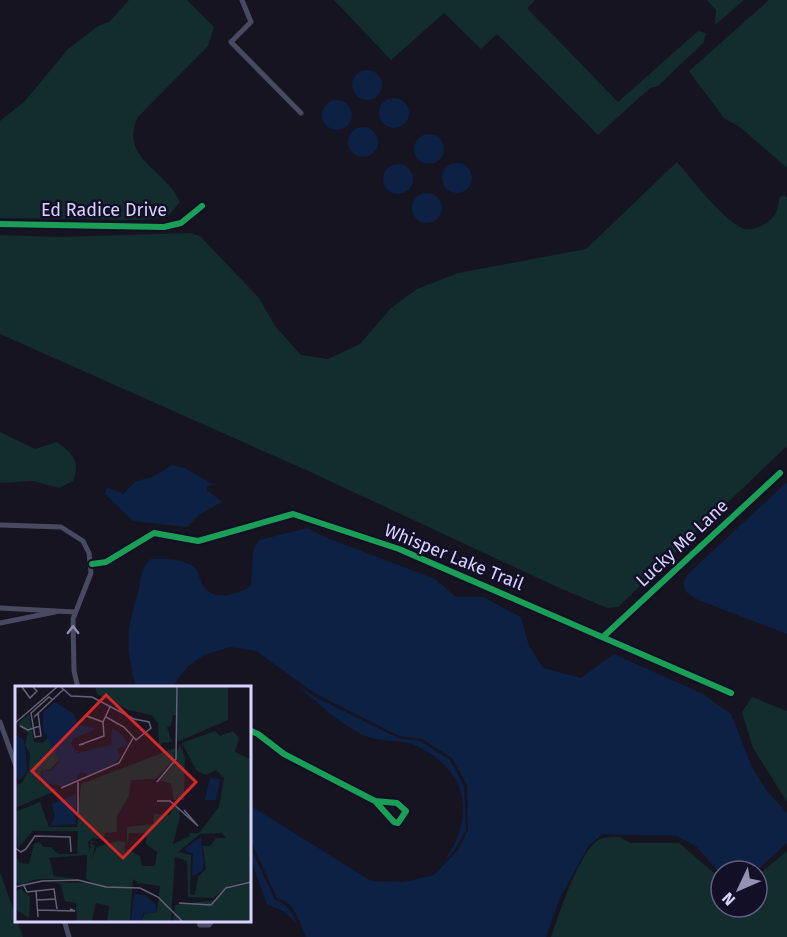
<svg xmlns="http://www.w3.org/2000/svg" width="787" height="937" viewBox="0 0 787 937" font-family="'Fira Sans',sans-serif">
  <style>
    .green { fill: #132c2d }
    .water { fill: #0d2144 }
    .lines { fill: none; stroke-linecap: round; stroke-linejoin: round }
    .street { stroke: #4a4962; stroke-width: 5 }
    .cycleway-casing { stroke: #130f26; stroke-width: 10 }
    .cycleway { stroke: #1a9f57; stroke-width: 6 }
    .oneway { stroke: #928eb0 }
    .labels { text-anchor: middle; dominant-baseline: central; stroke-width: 5; stroke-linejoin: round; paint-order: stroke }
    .street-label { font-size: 18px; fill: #d9d4ff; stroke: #130f26 }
    .inset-road { fill: none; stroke: #64617a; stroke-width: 1.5 }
    .view { fill: #d62828; fill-opacity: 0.15; stroke: #d62828; stroke-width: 3 }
    .inset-edge { fill: none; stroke: #d9d4ff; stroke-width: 3 }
  </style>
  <rect width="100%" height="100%" fill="#161421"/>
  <path class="green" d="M129 0H187L214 27 208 46 138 117C118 158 166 169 180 202L167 217 143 220 0 218V121L25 101 68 49 98 26 109 22Z
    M334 0H535L527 8 618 102 698 31 706 33 704 42 658 86 650 88 598 135 497 34 481 49 444 13 391 60Z
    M707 0H744L715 25 716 10Z
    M769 0H787V168L741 128 724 118 689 71Z
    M677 162C690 177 727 225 745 229 750 230 758 228 763 225 774 219 779 211 779 198L784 195 787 198V446L618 607 607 608 555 586 306 470 0 334V235L59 237 191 233 201 237 259 298 275 326 301 355 328 359 360 344 391 308 417 289 458 273 586 249Z
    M0 432 35 449 57 442C73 454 81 461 73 481L59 488 33 481 0 483Z
    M752 697 787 711V802L753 748 742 712Z
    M619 837 631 843H679L721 879V907H757V876L787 851V937H551C559 915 579 850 600 839 605 837 613 837 619 837Z
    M0 872 23 937H0Z"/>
  <path class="water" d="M352 85a15 15 0 1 1 30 0a15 15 0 1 1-30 0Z
    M379 113a15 15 0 1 1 30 0a15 15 0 1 1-30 0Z
    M322 115a15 15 0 1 1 30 0a15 15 0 1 1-30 0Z
    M348 142a15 15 0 1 1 30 0a15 15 0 1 1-30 0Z
    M414 149a15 15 0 1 1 30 0a15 15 0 1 1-30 0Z
    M442 178a15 15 0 1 1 30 0a15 15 0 1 1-30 0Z
    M383 179a15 15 0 1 1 30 0a15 15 0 1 1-30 0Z
    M412 208a15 15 0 1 1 30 0a15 15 0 1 1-30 0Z
    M172 465 185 468 214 485 207 486V490L222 502 200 514 187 527 133 521 105 494 107 487 123 494 136 481 153 477Z
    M787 482V634L696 599 686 592 683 583 688 574Z
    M307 528 327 538 435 579 456 597H483L521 617 529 646 543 668 581 678 614 654 703 694 731 714 752 767 766 790 787 813V843L756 871H721V875L696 846 677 836 603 834 589 845 560 898 546 937H306C299 922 295 901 277 898L249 837V805L371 881 404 882 434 875 458 850 468 830 467 785 452 758 422 739 399 736 316 694 256 651 230 647 204 655 188 666 171 688H136C126 646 125 634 138 593 141 580 140 568 151 559 163 559 177 558 189 564 200 569 198 578 204 587 214 602 239 594 251 586L253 551 259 540Z
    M297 685 315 697 398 738 420 741 450 760 464 786 466 830 456 848 443 863C477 816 469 768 412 744 399 739 377 743 359 733 337 722 316 701 297 685Z
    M249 844 275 900C288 904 291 912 297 924L285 912 267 904 249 855Z"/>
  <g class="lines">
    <path class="street" d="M242 0 251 22 231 42 301 113
      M0 224 164 227 181 223 202 206
      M0 525 61 527 83 541 89 553 91 573 73 619 74 671 78 688
      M92 564 106 562 154 533 198 541 293 514 399 549 731 693
      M0 608 75 612
      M0 623 55 612
      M604 636 780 473
      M0 722 16 766
      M249 730 258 734 284 754 375 801 394 822 398 823 406 811 397 803 375 801
      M64 920 69 937
      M198 920 200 925H209L213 920"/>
    <g class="cycleway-casing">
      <path id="cycleway" d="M0 224 164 227 181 223 202 206
        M92 564 106 562 154 533 198 541 293 514 399 549 731 693
        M604 636 780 473
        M249 730 258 734 284 754 375 801 394 822 398 823 406 811 397 803 375 801"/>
    </g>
    <use href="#cycleway" class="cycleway"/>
  </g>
  <defs><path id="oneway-chevron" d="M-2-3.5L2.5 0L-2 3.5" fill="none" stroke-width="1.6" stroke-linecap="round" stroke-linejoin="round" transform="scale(1.5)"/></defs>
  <use class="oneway" href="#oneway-chevron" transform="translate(73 630) rotate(-91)"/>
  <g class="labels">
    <g class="street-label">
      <text x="104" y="210">Ed Radice Drive</text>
      <text transform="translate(682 543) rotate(-43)">Lucky Me Lane</text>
      <text transform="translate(454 557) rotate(22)">Whisper Lake Trail</text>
    </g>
  </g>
  <g transform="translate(15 686)">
    <rect width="236" height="236" fill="#161421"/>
    <path d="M80 1H213V34L162 56V29H158L156 40 152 41 157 56 147 57 144 61 143 37 136 29 113 24 82 8ZM14 28 19 56 27 57 33 52 44 74 36 83 26 85 25 96 43 104 0 122V99L7 97 14 84 15 68 10 59 13 47 2 38ZM200 45 205 50 218 45 224 52 220 66 235 73V195L214 200 198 212 173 211 172 175 160 171 156 235H127L129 228 142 226 145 200 123 197 118 193 115 235H92L94 220 81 217 77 235H62L61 217 50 215 46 199 40 196 79 197 71 193 72 169 34 172 39 190 61 193H22L5 199 0 195V170L5 177 14 178 19 158 25 156 28 161H36L43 168H62L63 145H18L3 162 0 126 25 116 34 141H62L66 98 160 62 159 73 141 93 116 94 114 110 102 130V146L90 147 89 154 78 152 73 156 75 167 76 155H82L76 157 80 160 77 173 82 161 102 155 110 156V172L112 163 125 170 127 180H140L142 166 131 158V147H114L112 161V141L138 138 139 128 155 129 158 120 164 123 165 131 158 158 175 150 174 147H184L204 121 209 92 201 84 191 89 181 84 167 57ZM185 148 207 147 211 152H201L195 160H188L191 183 183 191 180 209 175 208 176 169 163 166ZM165 58 170 72 169 114H159L156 97 145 95 158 78ZM235 197V235H158L160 219 200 214 212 203ZM6 203 15 211 14 232 0 223V205Z" fill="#132c2d" fill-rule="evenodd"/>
    <path d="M40 16 59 28 62 38 81 43 58 53 56 58 62 67 96 59 97 42 107 49 113 59 102 63 105 71 101 77 73 89 66 86 60 94 47 100 26 96 27 85 37 84 44 76 28 44V26ZM0 48 9 54 11 69 12 85 5 94 0 91ZM195 92 205 93 201 114H190ZM61 108V138L35 140 40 131 37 118ZM186 151 189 177 187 185 177 190 178 168 169 163ZM119 208 130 209 141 219V226L128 228 127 235H116Z" fill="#0d2144"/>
    <path class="inset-road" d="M7 1 15 12 22 5 18 1M46 1 56 10 77 11 119 33 134 36 136 42 121 54 109 41 91 31M23 27 26 50 20 51 16 27 34 11 38 14M19 31 49 3M76 32 72 30 88 36M0 37 42 1M8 41 5 40 13 44 25 40M69 58 64 59 89 50 88 36 95 21M142 96 161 73 162 1M46 102 104 77 118 52M142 115H155L183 140 169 124M63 127V96M0 162 6 166 11 163 20 150 55 151 56 166M8 198 12 206 39 203 42 223M0 201 27 195 63 194 91 201 125 202 143 211 167 235M21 204 23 231M22 214 41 213M164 217 196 219 211 202 236 196M22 224 60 225 55 223"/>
    <path class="view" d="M91 9 181 96 108 172 17 85Z"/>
    <rect width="236" height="236" class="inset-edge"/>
  </g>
  <g transform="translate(739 889) rotate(226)"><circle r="28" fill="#130f26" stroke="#625e7d" stroke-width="1.5"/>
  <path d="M0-4.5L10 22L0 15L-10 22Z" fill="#9591b1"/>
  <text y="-9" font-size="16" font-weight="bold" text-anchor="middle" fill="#d9d4ff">N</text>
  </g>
</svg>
